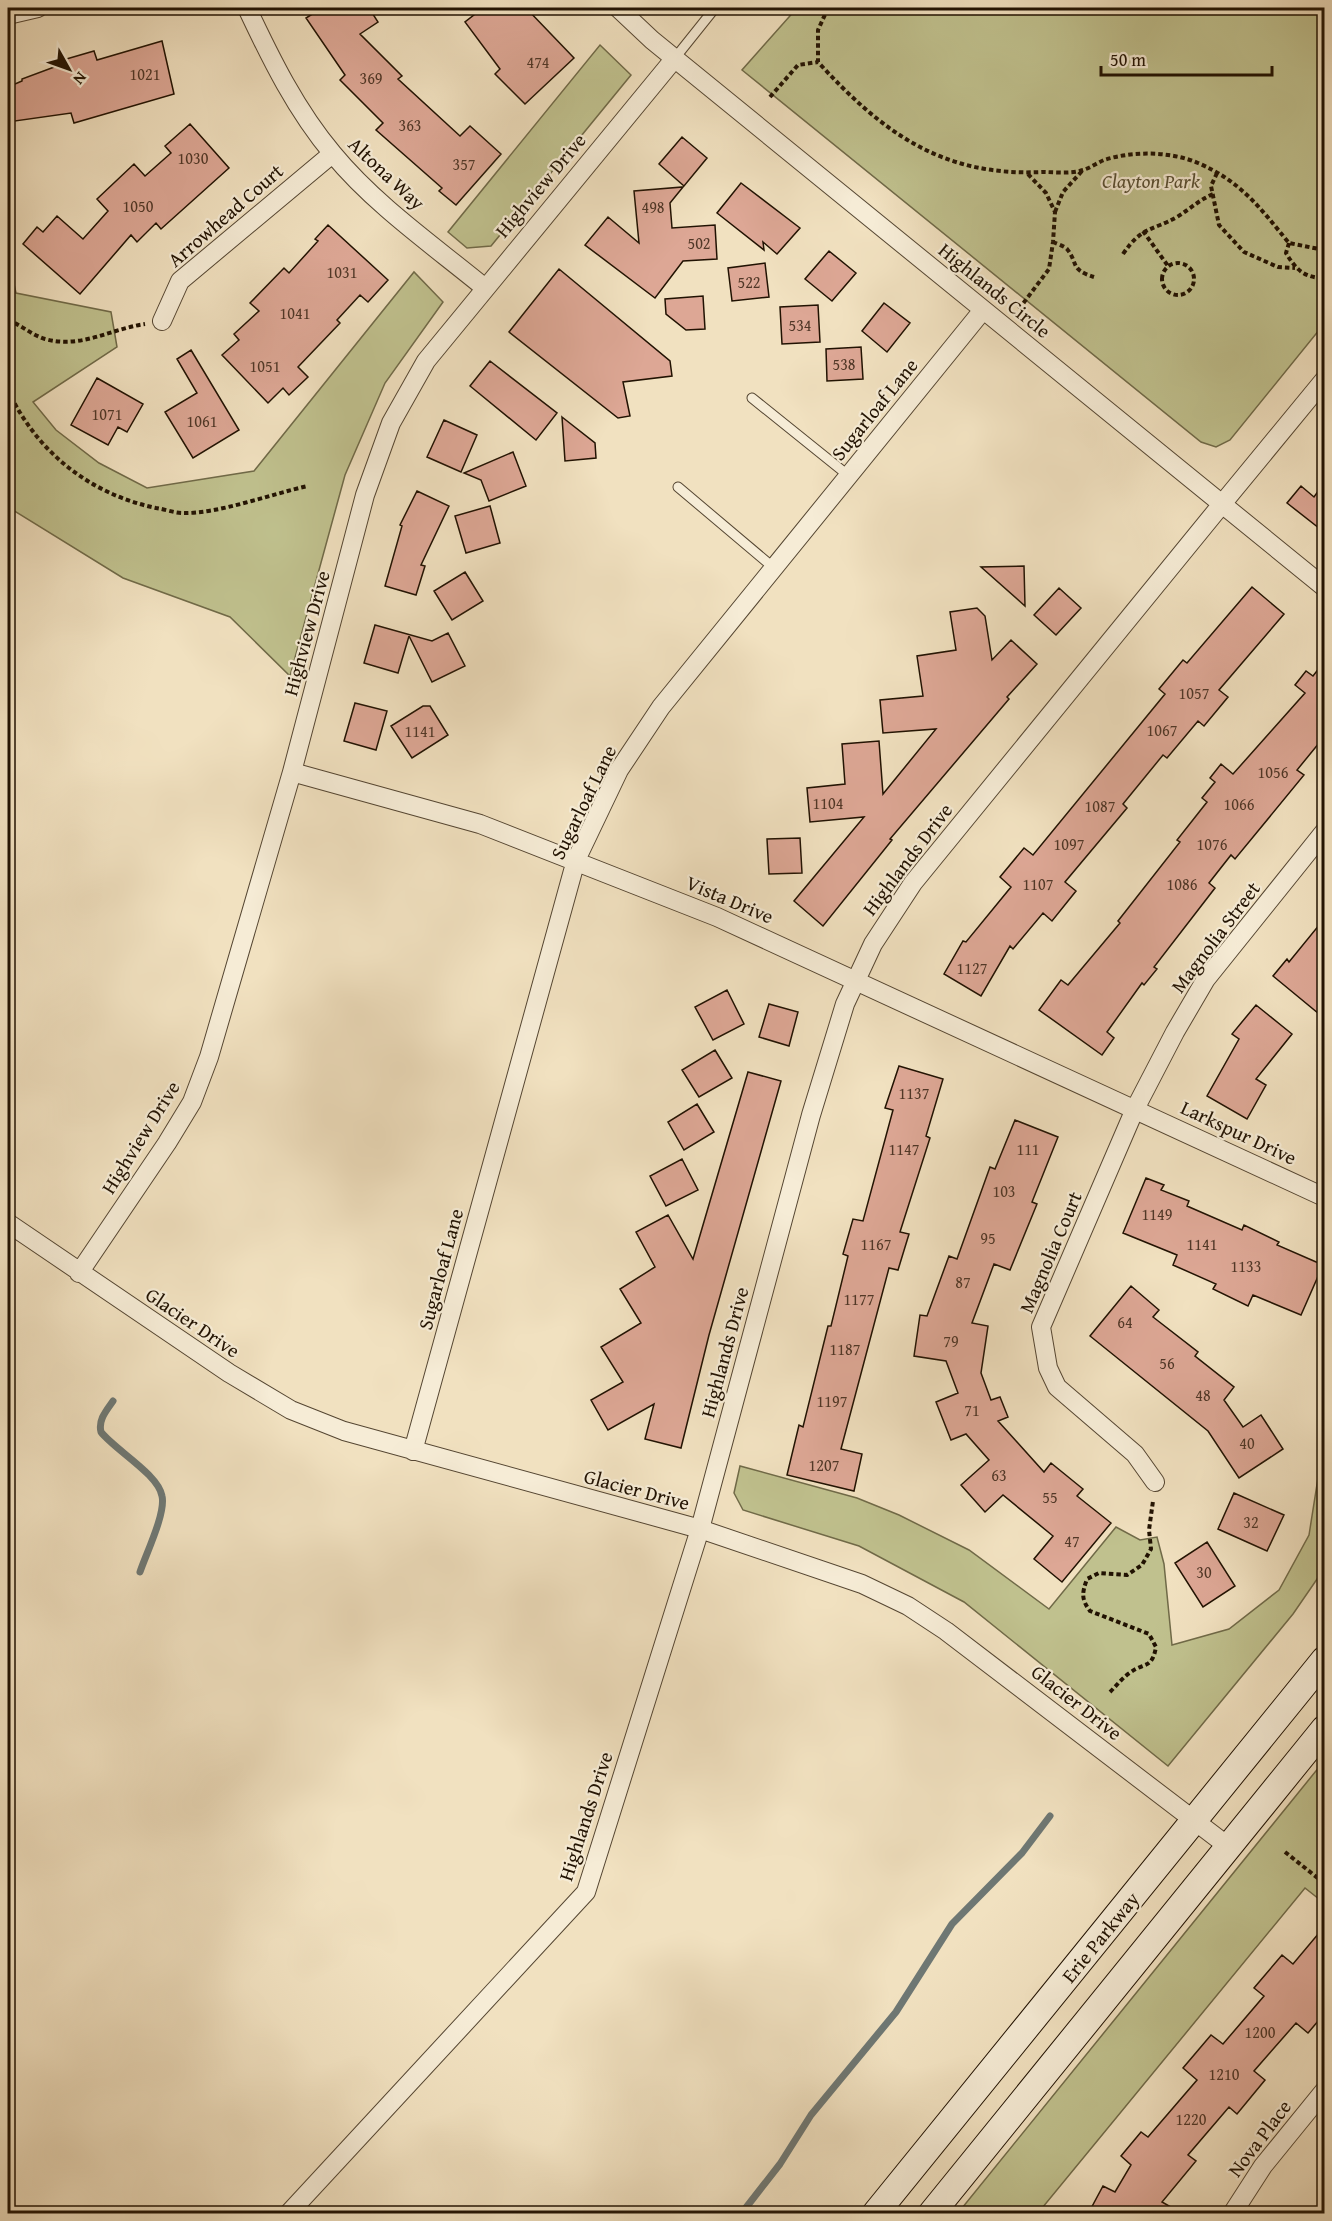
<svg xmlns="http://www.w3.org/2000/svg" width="1332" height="2221" viewBox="0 0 1332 2221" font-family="'Gentium Book Plus',serif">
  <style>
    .green { fill: #c0c18e; stroke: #706a48; stroke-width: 1.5 }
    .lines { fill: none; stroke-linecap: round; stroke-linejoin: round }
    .stream { stroke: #6e7773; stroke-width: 7 }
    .building { fill: #dda795; stroke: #211202; stroke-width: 1.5 }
    .service-casing { stroke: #554632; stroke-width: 11 }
    .minor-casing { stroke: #554632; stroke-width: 20 }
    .secondary-casing { stroke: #211202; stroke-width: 28 }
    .path { stroke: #211202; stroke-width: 4; stroke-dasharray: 4.5 3; stroke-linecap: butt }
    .service { stroke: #f6ecd6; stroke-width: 9 }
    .minor { stroke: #f6ecd6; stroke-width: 18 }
    .secondary { stroke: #f6ecd6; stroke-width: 26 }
    .labels { text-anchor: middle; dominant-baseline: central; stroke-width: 4.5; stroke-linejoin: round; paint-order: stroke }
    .number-label { font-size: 16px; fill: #503727 }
    .street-label { font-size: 20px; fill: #211202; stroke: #f6ecd6 }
    .park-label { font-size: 20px; font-style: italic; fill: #594f33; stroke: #f6ecd6 }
  </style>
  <rect width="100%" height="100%" fill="#f1e1c0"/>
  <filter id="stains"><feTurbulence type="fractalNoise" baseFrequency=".00333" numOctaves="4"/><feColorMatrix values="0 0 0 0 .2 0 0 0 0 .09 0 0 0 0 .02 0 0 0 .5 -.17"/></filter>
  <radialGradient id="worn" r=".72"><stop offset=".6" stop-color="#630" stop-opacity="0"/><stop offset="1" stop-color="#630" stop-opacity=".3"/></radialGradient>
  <path class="green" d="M797 8H1324V324L1230 440 1216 447 1201 442 742 70Z
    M600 45 631 75 491 246 467 248 448 232Z
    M8 258 16 293 111 312 117 347 33 402 56 430 99 463 147 488 254 471 414 272 443 302 385 383 345 475 290 676 230 617 123 578 8 507Z
    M1324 1440V1569L1293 1614 1168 1766 964 1602 859 1546 743 1510 734 1493 740 1466 857 1498 899 1515 969 1550 1049 1609 1116 1527 1140 1540 1157 1537 1164 1564 1172 1645 1229 1629 1279 1590 1309 1535Z
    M1324 1761V1859L1321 1864 1324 1868V1903L1305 1888 1038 2213H958Z"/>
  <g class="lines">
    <path class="stream" d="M113 1401C106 1411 98 1420 101 1432 115 1450 158 1474 162 1496 166 1513 146 1554 140 1572
      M741 2214 780 2164 811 2115 896 2012 952 1924 1022 1853 1050 1816"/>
  </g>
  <path class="building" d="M322 8H369L378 22 360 34 402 76 398 79 460 136 470 126 501 154 456 205 439 191 442 188 376 130 383 123 340 80 345 75 306 18Z
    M483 8H526L574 58 525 104 495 74 500 69 465 22Z
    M162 41 174 94 74 123 71 113 8 122V87L22 81V79L57 66 56 62 94 51 97 60Z
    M190 124 229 168 161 229 156 223 137 242 131 235 80 294 23 244 37 227 43 232 57 216 83 239 108 211 97 199 134 164 145 176 171 153 165 146Z
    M682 137 707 158 684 186 659 164Z
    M741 183 800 228 777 254 763 242 764 250 717 213Z
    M683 187 670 203 672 228 715 225 717 259 683 261 655 298 585 245 608 217 639 243 634 191Z
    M328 225 388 280 368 302 360 295 337 320 340 323 298 367 308 377 289 395 283 388 268 403 222 355 239 340 234 334 259 311 250 303 284 268 289 273 318 241 315 239Z
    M829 251 856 273 832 301 805 279Z
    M765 263 769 297 732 301 728 268Z
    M559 269 670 361 672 376 623 382 630 416 618 418 509 332Z
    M703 296 705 329 686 330 666 314 665 299Z
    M884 303 910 323 887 352 862 331Z
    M818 305 820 342 782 344 780 307Z
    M861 347 863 379 827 381 826 349Z
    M191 350 239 430 193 458 165 412 197 393 177 359Z
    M490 361 557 413 536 440 470 386Z
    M97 378 143 404 127 432 118 427 108 445 71 425Z
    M562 417 595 443 596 458 565 461Z
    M444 420 477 435 461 472 427 457Z
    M513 452 526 486 489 501 481 480 464 473Z
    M1324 483V532L1287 503 1301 486 1314 497Z
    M417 491 449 506 421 565 425 566 416 595 385 586 402 526 400 525Z
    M490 506 500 543 466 553 455 516Z
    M1024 566 1025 606 981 567Z
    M465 572 483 601 452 620 434 591Z
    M1252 587 1284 614 1219 690 1228 697 1204 726 1198 721 1167 758 1163 755 1123 804 1127 808 1065 882 1076 891 1052 921 1043 913 1013 949 1010 946 981 996 944 974 963 941 966 942 1011 887 1000 877 1024 848 1033 855 1165 694 1159 689 1183 660 1187 663Z
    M1059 588 1081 608 1056 635 1034 615Z
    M977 608 985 616 992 660 1011 640 1037 664 1007 697 1009 699 890 839 892 840 823 926 794 901 864 817 810 822 807 788 845 784 842 744 879 741 883 794 936 729 883 733 880 700 923 696 917 656 956 650 950 612Z
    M375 625 432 641 448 633 465 666 432 682 409 636 398 673 364 663Z
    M1324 662V737L1297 770 1304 775 1235 859 1231 855 1209 883 1215 888 1154 967 1157 969 1144 985 1142 983 1107 1032 1114 1038 1102 1055 1039 1010 1061 980 1068 985 1120 923 1118 921 1180 842 1177 840 1207 802 1202 798 1215 782 1210 778 1221 764 1233 774 1305 693 1295 685 1306 671 1313 676Z
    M355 703 387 711 376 750 344 741Z
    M423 706H430L448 735 412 758 391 726Z
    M800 838 802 873 769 874 767 839Z
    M1324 919V1018L1273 976 1287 959 1289 962Z
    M727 990 744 1024 713 1040 695 1007Z
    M769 1004 798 1012 789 1046 759 1037Z
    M1256 1005 1292 1034 1256 1079 1266 1085 1247 1119 1207 1096 1239 1039 1232 1034Z
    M715 1050 732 1078 699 1097 682 1070Z
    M899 1066 943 1079 926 1136 930 1138 900 1232 909 1234 898 1270 889 1268 841 1449 862 1454 854 1491 787 1475 799 1425 803 1427 828 1326H831L848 1256 843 1254 853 1219 863 1221 893 1110 885 1108Z
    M748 1072 781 1081 709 1335 681 1448 645 1439 654 1404 608 1430 591 1400 623 1382 601 1347 641 1323 620 1289 655 1267 636 1232 668 1215 693 1259Z
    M697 1104 714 1132 684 1150 668 1122Z
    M1015 1120 1058 1137 1032 1202 1037 1204 1010 1270 994 1264 972 1323 988 1326 981 1373 991 1400 1000 1397 1008 1417 998 1421 1044 1472 1051 1463 1083 1489 1077 1496 1111 1523 1062 1582 1034 1559 1053 1536 1003 1495 985 1512 961 1485 989 1460 966 1434 951 1440 936 1402 958 1393 946 1361 914 1356 920 1315 927 1316 949 1256 957 1259 990 1167 995 1169Z
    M682 1159 698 1190 666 1206 650 1176Z
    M1146 1178 1164 1185 1161 1190 1189 1201 1187 1206 1242 1230 1244 1225 1279 1242 1277 1245 1323 1265 1301 1315 1253 1295 1248 1306 1213 1289 1216 1284 1173 1265 1177 1255 1123 1233Z
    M1131 1286 1159 1310 1153 1317 1198 1352 1195 1356 1234 1387 1224 1400 1243 1427 1261 1415 1283 1449 1239 1478 1208 1431 1090 1336Z
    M1234 1493 1284 1515 1267 1551 1218 1529Z
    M1207 1542 1235 1586 1203 1607 1175 1563Z
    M1324 1927V2014L1308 2033 1296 2023 1254 2071 1265 2080 1237 2114 1229 2107 1188 2155 1196 2161 1162 2202 1183 2214H1088L1103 2186 1115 2192 1131 2165 1121 2156 1141 2132 1148 2137 1197 2080 1183 2068 1211 2035 1223 2044 1264 1996 1254 1988 1282 1955 1293 1964Z"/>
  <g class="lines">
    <g class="service-casing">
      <path id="service" d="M675 58 715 8
        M752 398 849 476
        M678 487 774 568"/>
    </g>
    <g class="minor-casing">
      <path id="minor" d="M247 8C271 59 296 110 333 154 375 205 434 246 485 288
        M618 8 652 40 1222 504 1324 380
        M8 15 38 8
        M162 321 180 281 332 154
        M292 772 480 824 717 917 1324 1197
        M8 1223 229 1373 291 1410 344 1431 700 1529 862 1584 908 1606 946 1631 1229 1847
        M79 1273 167 1143 192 1102 209 1057 292 772 365 495 391 423 426 361 675 58
        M413 1451 576 860 619 770 661 707 983 310
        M1155 1482 1135 1454 1057 1387 1048 1368 1041 1327 1135 1109 1175 1032 1206 979 1324 832
        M288 2214 586 1892 700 1529 811 1115 845 1004 873 944 913 883 1222 504 1324 587
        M1232 2214 1263 2166 1324 2091"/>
    </g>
    <g class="secondary-casing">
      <path id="secondary" d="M875 2214 1324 1660
        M931 2214 1324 1729"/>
    </g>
    <path class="path" d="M828 8 818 30V62C882 132 942 177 1042 172 1055 172 1071 174 1083 170 1090 168 1097 163 1104 160 1132 151 1170 151 1198 163 1242 182 1260 208 1289 243L1324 250
      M770 97 798 65 818 62
      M1217 173 1211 186 1219 225 1244 252 1278 267 1295 268
      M1055 212 1063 192 1082 171
      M1143 231 1168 266
      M1053 242C1057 244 1064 246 1067 249 1079 264 1069 269 1094 277
      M1289 243 1286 253C1296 270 1305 278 1324 278
      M1123 254C1142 226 1152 231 1177 217 1190 209 1199 200 1213 194
      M1162 279a16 16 0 1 1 32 0a16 16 0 1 1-32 0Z
      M1019 309 1049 269 1053 242 1055 212 1046 193 1027 173
      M8 320C21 325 32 335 45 339 81 349 110 329 145 324
      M8 390C36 451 89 494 156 508 164 509 174 513 183 513 218 514 271 494 308 486
      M1110 1692C1117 1685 1123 1677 1131 1672 1145 1662 1152 1669 1156 1647L1149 1634 1090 1611C1081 1599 1082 1593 1087 1579L1099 1573 1127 1575 1142 1565 1151 1549 1149 1530 1153 1501
      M1285 1852 1324 1883"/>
    <use href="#service" class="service"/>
    <use href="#minor" class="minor"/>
    <use href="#secondary" class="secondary"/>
  </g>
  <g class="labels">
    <g class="number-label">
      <text x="538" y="62">474</text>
      <text x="145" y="74">1021</text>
      <text x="371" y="78">369</text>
      <text x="410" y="125">363</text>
      <text x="193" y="158">1030</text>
      <text x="464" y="164">357</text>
      <text x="138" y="206">1050</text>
      <text x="653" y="207">498</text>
      <text x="699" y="243">502</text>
      <text x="342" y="272">1031</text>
      <text x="749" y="282">522</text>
      <text x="295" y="313">1041</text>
      <text x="800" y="325">534</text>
      <text x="844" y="364">538</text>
      <text x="265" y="366">1051</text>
      <text x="107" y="414">1071</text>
      <text x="202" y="421">1061</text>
      <text x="1194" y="693">1057</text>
      <text x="1162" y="730">1067</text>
      <text x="420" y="731">1141</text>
      <text x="1273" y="772">1056</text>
      <text x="828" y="803">1104</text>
      <text x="1239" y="804">1066</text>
      <text x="1100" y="806">1087</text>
      <text x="1069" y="844">1097</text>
      <text x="1212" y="844">1076</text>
      <text x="1038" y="884">1107</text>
      <text x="1182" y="884">1086</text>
      <text x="972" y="968">1127</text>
      <text x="914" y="1093">1137</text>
      <text x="904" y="1149">1147</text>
      <text x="1028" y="1149">111</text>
      <text x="1004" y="1191">103</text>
      <text x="1157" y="1214">1149</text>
      <text x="988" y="1238">95</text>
      <text x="876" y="1244">1167</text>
      <text x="1202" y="1244">1141</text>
      <text x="1246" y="1266">1133</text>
      <text x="963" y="1282">87</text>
      <text x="859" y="1299">1177</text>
      <text x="1125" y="1322">64</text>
      <text x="951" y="1341">79</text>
      <text x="845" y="1349">1187</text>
      <text x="1167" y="1363">56</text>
      <text x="1203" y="1395">48</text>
      <text x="832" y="1401">1197</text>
      <text x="972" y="1410">71</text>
      <text x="1247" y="1443">40</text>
      <text x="824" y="1465">1207</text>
      <text x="999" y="1475">63</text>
      <text x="1050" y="1497">55</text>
      <text x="1251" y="1522">32</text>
      <text x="1072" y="1541">47</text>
      <text x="1204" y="1572">30</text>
      <text x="1260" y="2032">1200</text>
      <text x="1224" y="2074">1210</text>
      <text x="1191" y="2119">1220</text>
    </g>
    <g class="street-label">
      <text transform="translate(387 173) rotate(43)">Altona Way</text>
      <text transform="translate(540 185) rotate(-50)">Highview Drive</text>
      <text transform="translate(225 215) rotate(-41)">Arrowhead Court</text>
      <text transform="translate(995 290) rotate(39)">Highlands Circle</text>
      <text transform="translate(874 409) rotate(-51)">Sugarloaf Lane</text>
      <text transform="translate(306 633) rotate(-75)">Highview Drive</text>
      <text transform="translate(583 802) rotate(-64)">Sugarloaf Lane</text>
      <text transform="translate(907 859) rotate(-53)">Highlands Drive</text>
      <text transform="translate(730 899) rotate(23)">Vista Drive</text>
      <text transform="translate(1215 937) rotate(-53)">Magnolia Street</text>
      <text transform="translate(1239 1132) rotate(25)">Larkspur Drive</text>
      <text transform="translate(140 1137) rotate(-58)">Highview Drive</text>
      <text transform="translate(1050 1252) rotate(-67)">Magnolia Court</text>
      <text transform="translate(440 1269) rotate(-75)">Sugarloaf Lane</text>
      <text transform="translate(193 1322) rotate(34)">Glacier Drive</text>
      <text transform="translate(724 1352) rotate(-75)">Highlands Drive</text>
      <text transform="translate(637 1489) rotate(15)">Glacier Drive</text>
      <text transform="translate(1077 1702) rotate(38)">Glacier Drive</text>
      <text transform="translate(585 1816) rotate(-72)">Highlands Drive</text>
      <text transform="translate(1100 1937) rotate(-51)">Erie Parkway</text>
      <text transform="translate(1259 2138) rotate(-53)">Nova Place</text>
    </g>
    <g class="park-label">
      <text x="1151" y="180">Clayton Park</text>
    </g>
  </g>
  <rect width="1332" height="2221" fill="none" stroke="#f1e1c0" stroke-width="30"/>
  <rect x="9" y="9" width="1314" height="2203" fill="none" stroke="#211202" stroke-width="3"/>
  <rect x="15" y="15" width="1302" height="2191" fill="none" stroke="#211202" stroke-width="1.5"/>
  <g transform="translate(69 69) rotate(130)" stroke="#f6ecd6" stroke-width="4.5" paint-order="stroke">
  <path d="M0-4.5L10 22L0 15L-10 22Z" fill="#211202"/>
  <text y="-9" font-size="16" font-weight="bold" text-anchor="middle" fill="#211202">N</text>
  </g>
  <path d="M1101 66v9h171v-9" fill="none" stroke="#211202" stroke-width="3"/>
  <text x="1110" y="66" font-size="18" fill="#211202" stroke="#f6ecd6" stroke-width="4.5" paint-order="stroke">50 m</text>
  <rect width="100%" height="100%" filter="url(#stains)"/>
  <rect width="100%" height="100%" fill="url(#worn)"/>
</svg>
